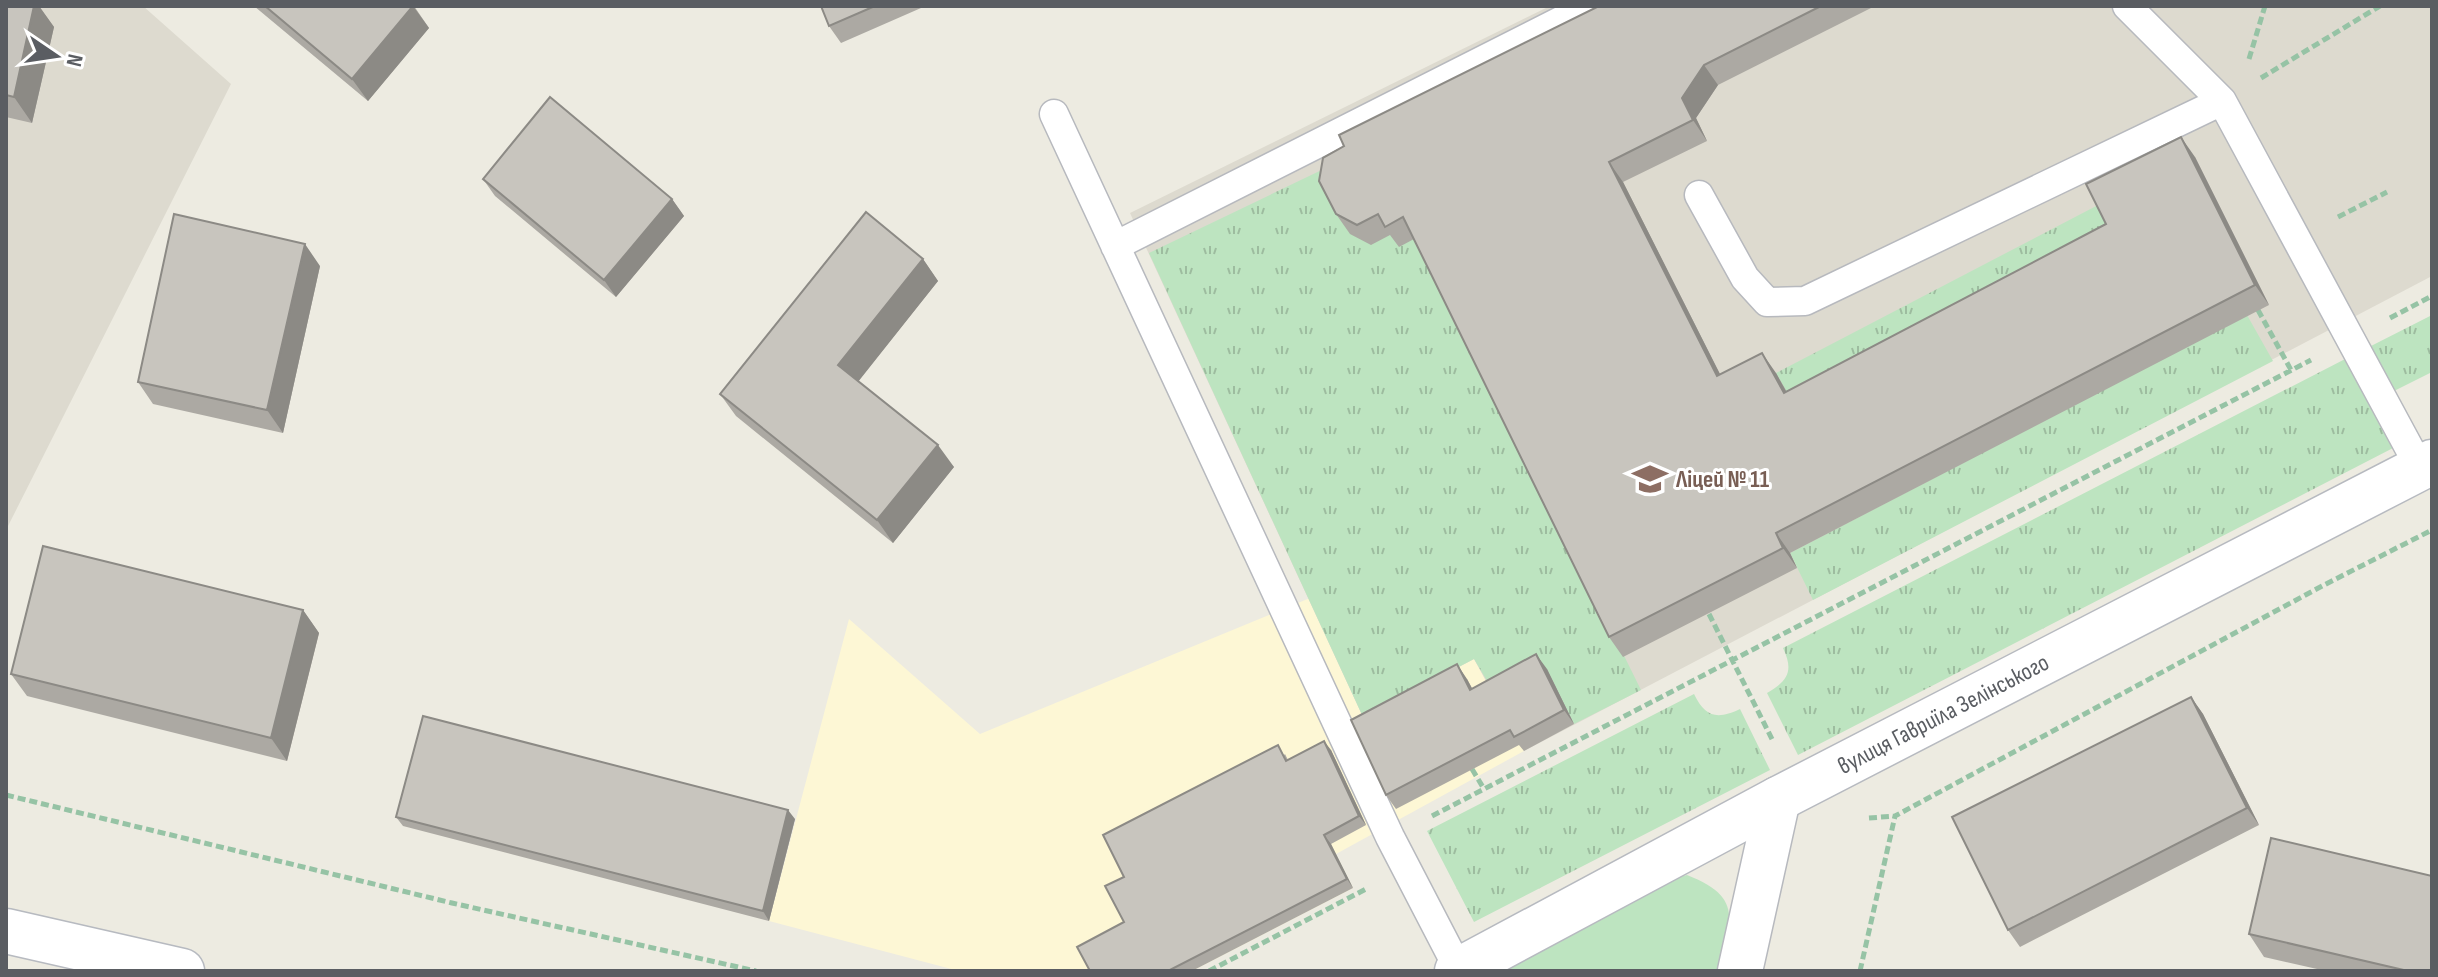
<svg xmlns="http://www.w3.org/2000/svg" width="2438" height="977" viewBox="0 0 2438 977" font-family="'Sofia Sans Condensed',sans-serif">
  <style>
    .commercial { fill: #fdf7d5 }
    .education { fill: #dddacf }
    .grass { fill: url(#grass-tufts) }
    .park { fill: #bde4c0 }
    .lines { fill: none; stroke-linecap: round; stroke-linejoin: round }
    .lane-casing { stroke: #b7b9be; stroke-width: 31 }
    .street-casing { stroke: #b7b9be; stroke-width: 47 }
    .secondary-casing { stroke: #b7bac0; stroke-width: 47 }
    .path { stroke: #96c3a5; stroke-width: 5; stroke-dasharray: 8 4; stroke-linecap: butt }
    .lane { stroke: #fff; stroke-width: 28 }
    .street { stroke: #fff; stroke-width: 44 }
    .secondary { stroke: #fff; stroke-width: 44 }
    .wall { fill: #aca9a3 }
    .shaded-wall { fill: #8c8a85 }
    .building { fill: #c8c5be; stroke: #8c8a85; stroke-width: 2 }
    .labels { text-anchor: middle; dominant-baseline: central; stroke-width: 6; stroke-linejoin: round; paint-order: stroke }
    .education-label { font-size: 24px; font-weight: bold; fill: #785e54; stroke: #fff; text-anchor: start }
    .street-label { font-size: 24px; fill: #5a5d62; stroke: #fff }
  </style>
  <defs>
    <pattern id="grass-tufts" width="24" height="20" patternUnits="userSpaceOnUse" patternTransform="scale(2)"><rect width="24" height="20" fill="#bde4c0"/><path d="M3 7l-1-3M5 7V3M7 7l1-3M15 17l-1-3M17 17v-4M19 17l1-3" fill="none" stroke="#9dbc9f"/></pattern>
  </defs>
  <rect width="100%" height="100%" fill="#edebe1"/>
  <path class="commercial" d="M1310 598 1363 717 1474 658 1524 751 1336 854 1353 888 1192 971H959L769 921 849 619 980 734Z"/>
  <path class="education" d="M6 6H143L231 84 6 530Z
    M1550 6H2432V276L1524 751 1474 659 1363 717 1130 213Z"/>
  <path class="grass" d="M1353 155 1392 234 1417 237 1641 690 1574 724 1546 670 1496 696 1474 659 1363 717 1149 253Z
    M2100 204 2120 244 1798 413 1776 373Z
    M2247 315 2273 361 1813 600 1790 553Z
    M2432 315V372L2394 391 2371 346Z
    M2349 357 2395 447 1798 755 1767 693C1788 681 1794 671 1783 648Z
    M1694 694C1705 717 1717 720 1740 709L1770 770 1474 922 1427 831Z"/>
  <path class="park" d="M1687 875C1744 897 1731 921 1719 971H1504L1664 881Z"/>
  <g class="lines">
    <g class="lane-casing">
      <path id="lane" d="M2127 6 2222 101 2420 468
        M1054 114 1390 837 1459 970
        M1699 195 1745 278 1767 302 1805 301 2222 101
        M1115 246 1590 6"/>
    </g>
    <g class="street-casing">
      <path id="street" d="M1740 971 1778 799"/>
    </g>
    <g class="secondary-casing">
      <g id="secondary">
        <path d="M6 931 182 971"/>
        <path id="s1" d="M1457 971 1778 799 2432 462"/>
      </g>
    </g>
    <path class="path" d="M2249 59 2265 6
      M2261 78 2380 6
      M2338 217 2387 192
      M2258 310 2291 370
      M2390 318 2432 296
      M1709 614 1773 741
      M1472 769 1484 789
      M6 795 452 903 756 971
      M1432 816 2311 360
      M1869 818 1895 816
      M1209 971 1366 889
      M1860 971 1895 816 2324 585 2432 530"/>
    <use href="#lane" class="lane"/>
    <use href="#street" class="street"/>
    <use href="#secondary" class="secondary"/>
  </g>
  <path class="wall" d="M6 6H39L54 27 32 123 6 117Z
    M254 6H414L429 28 368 101Z
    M821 6H920L921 8 841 43 829 26Z
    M1599 6H1875L1718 85 1696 118 1707 141 1623 182 1720 374 1776 373 1787 392 2106 224 2195 157 2269 305 1790 553 1797 568 1623 657 1609 637 1414 239 1399 247 1390 235 1371 245 1350 234 1336 214Z
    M483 179 672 199 684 216 616 297 495 196Z
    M923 259 938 281 858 381 954 467 893 543 736 416 720 394Z
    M320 266 283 433 153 404 138 382Z
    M303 610 319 633 287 761 27 696 11 674Z
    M1547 669 1574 724 1524 751 1519 745 1396 809 1386 795 1467 679 1472 688Z
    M2191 697 2203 714 2259 825 2020 947 2008 930Z
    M1331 750 1366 825 1331 844 1353 888 1192 971H1090L1124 922 1285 754 1288 760Z
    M396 817 795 819 769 921 403 826Z
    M2249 934 2432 971H2326L2264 957Z"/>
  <path class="shaded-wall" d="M34 6H39L54 27 32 123 14 97Z
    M413 6 429 28 368 101 352 79Z
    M1704 65 1718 85 1696 118 1707 141 1693 120 1682 98Z
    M2181 137 2195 157 2269 305 2255 285Z
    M1609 162 1623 182 1731 396 1717 376Z
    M672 199 684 216 616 297 604 280Z
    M305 244 320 266 283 433 267 410Z
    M923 259 938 281 854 387 838 365Z
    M1762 353 1776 373 1798 413 1784 393Z
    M938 445 954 467 893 543 877 520Z
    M1776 533 1790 553 1797 568 1783 548Z
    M303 610 319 633 287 761 271 738Z
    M1536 654 1547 669 1574 724 1564 710Z
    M1457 664 1467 679 1480 704 1470 690Z
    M2191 697 2203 714 2259 825 2247 808Z
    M1324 741 1331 750 1366 825 1359 816Z
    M788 810 795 819 769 921 763 911Z
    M1324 835 1331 844 1353 888 1347 879Z"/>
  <path class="building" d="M6 6H34L14 97 6 95Z
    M265 6H413L352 79Z
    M821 6H875L829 26Z
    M1599 6H1821L1704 65 1682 98 1693 120 1609 162 1717 376 1762 353 1784 393 2106 224 2086 184 2181 137 2255 285 1776 533 1783 548 1609 637 1403 217 1385 227 1378 214 1357 225 1336 214 1319 181 1323 158 1344 146 1339 135Z
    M550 97 672 199 604 280 483 179Z
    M866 212 923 259 838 365 938 445 877 520 720 394Z
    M174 214 305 244 267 410 138 382Z
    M43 546 303 610 271 738 11 674Z
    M1536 654 1564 710 1514 737 1510 730 1386 795 1351 720 1457 664 1470 690Z
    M2191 697 2247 808 2008 930 1952 817Z
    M423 716 788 810 763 911 396 817Z
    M1324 741 1359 816 1324 835 1347 879 1168 971H1090L1077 947 1124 922 1105 886 1124 877 1103 835 1278 745 1286 761Z
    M2271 838 2432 876V971H2408L2249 934Z"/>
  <defs>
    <g id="school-bare" transform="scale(2.76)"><path d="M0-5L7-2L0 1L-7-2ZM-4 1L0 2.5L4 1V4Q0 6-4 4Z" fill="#8d6e63" stroke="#fff" stroke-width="2.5" paint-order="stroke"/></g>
  </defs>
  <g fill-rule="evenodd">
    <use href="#school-bare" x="1650" y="479"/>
  </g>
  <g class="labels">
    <g class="education-label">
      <text x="1676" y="479">Ліцей № 11</text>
    </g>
    <g class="street-label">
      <text stroke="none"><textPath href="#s1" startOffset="550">вулиця Гавриїла Зелінського</textPath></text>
    </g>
  </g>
  <rect width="2438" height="977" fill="none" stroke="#5a5d62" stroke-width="16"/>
  <g transform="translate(56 56) rotate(103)" stroke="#ffffff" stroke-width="6" paint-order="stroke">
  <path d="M0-6L14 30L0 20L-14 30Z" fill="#5a5d62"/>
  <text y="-12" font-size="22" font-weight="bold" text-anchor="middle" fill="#5a5d62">N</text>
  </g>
</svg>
